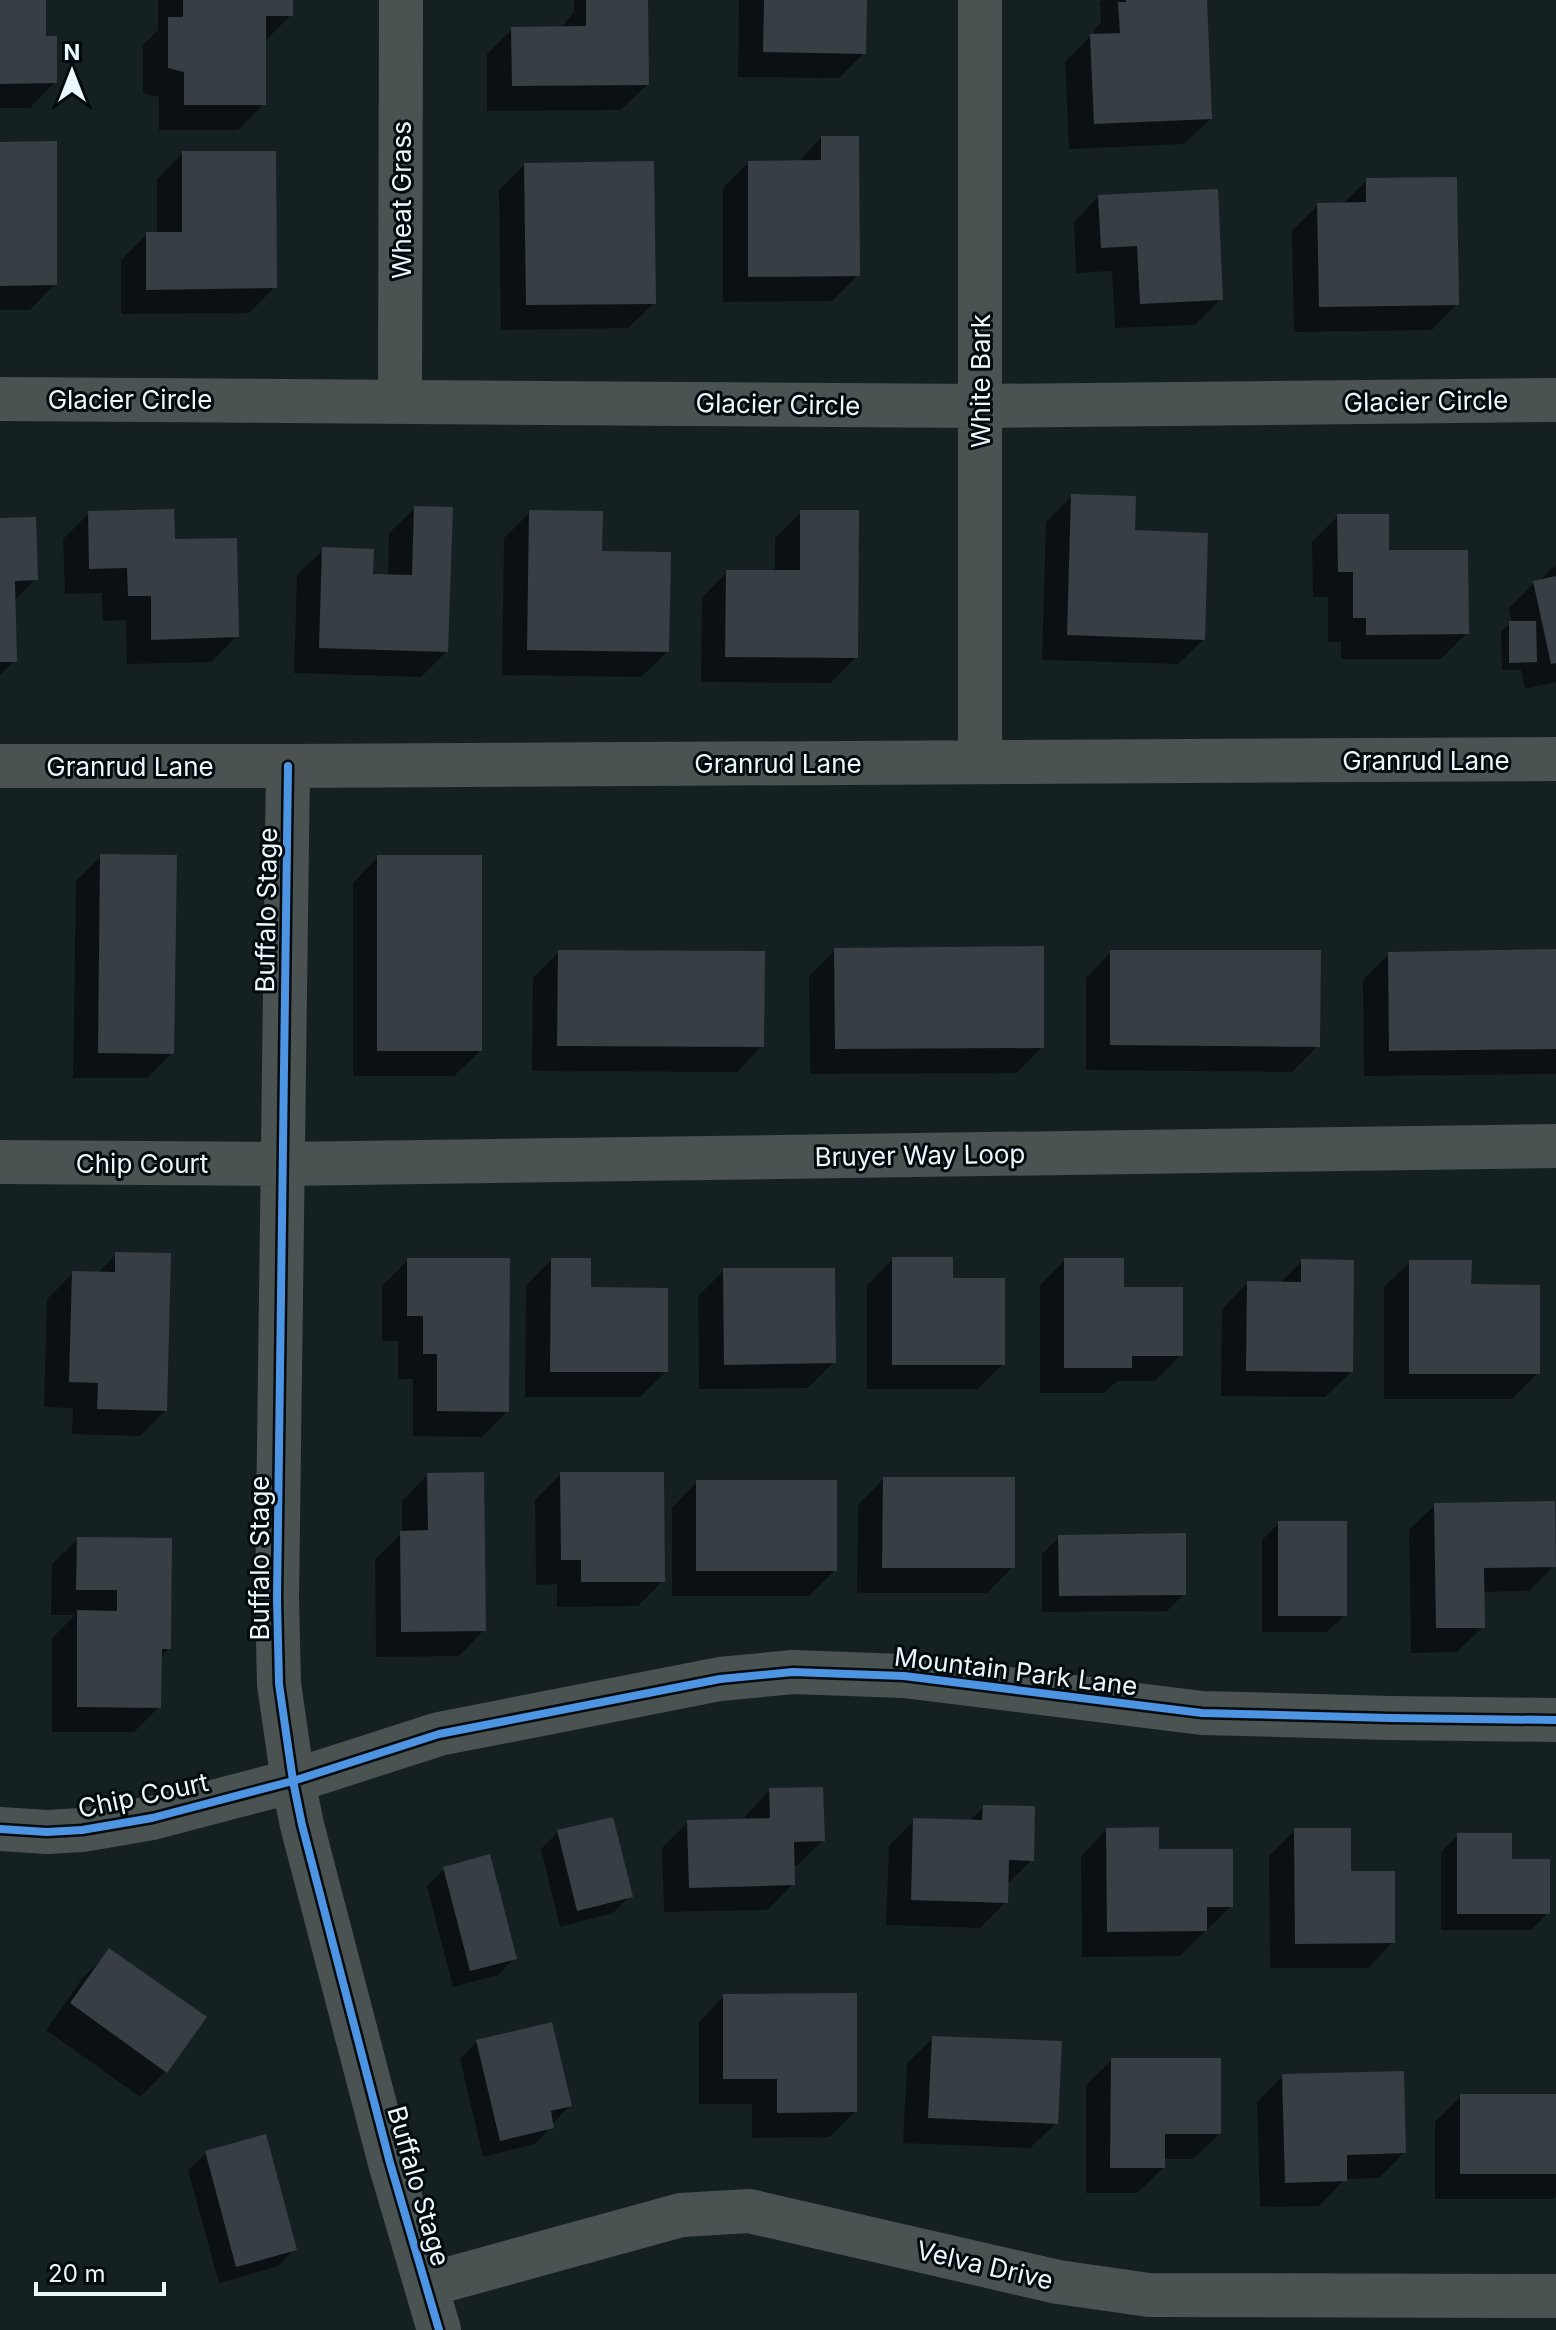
<svg xmlns="http://www.w3.org/2000/svg" width="1556" height="2330" viewBox="0 0 1556 2330" font-family="Inter,sans-serif">
  <style>
    .shadow { fill: #0007 }
    .building { fill: #373f44 }
    .lines { fill: none; stroke-linecap: round; stroke-linejoin: round }
    .minor { stroke: #4a5352; stroke-width: 44 }
    .cycleway-casing { stroke: #040b0e; stroke-width: 13 }
    .cycleway { stroke: #4d94e3; stroke-width: 8 }
    .labels { text-anchor: middle; dominant-baseline: central; stroke-width: 6; stroke-linejoin: round; paint-order: stroke }
    .street-label { font-size: 26px; fill: #ebf8fc; stroke: #040b0e }
  </style>
  <rect width="100%" height="100%" fill="#152023"/>
  <path class="shadow" d="M0 0H44V38L55 82 30 108H0Z
    M158 0H291V15L264 42V104L238 130H159V97L143 93V45L158 30Z
    M574 0H646L647 85 621 110 487 111V54L512 29 561 28 574 12Z
    M739 0H865L864 53 839 78 738 77Z
    M1103 0H1205L1210 119 1184 144 1069 149 1065 62 1091 36H1094V30L1101 23 1100 2Z
    M821 138 858 275 832 301 723 302V188L748 163 798 162Z
    M0 144 55 284 30 310H0Z
    M183 153 275 287 249 313 121 314V260L147 234H157V179Z
    M524 165 654 303 628 328 501 330 499 190Z
    M1367 180 1457 304 1432 330 1294 332 1292 231 1318 205H1342Z
    M1099 196 1221 299 1195 325 1115 328 1112 271 1076 273 1074 222Z
    M1072 496 1133 532 1204 639 1178 664 1042 660 1046 522Z
    M415 508 446 652 421 677 294 673 297 575 323 550 371 576H388L389 533Z
    M530 512 667 652 641 677 502 675 504 538Z
    M801 512 856 657 831 683 701 682 702 598 727 572H775V538Z
    M89 513 173 541 237 636 211 662 127 664 126 620 103 621 102 593 65 594 63 539Z
    M1338 516 1387 552 1467 633 1441 659H1341V642H1328V597H1313L1312 542Z
    M0 520 36 579 13 602 14 661 0 675Z
    M1556 565V682L1525 689 1521 670H1502L1501 631 1512 623 1509 608 1534 583 1543 581 1542 578Z
    M101 856 172 1053 147 1078H73L76 881Z
    M378 857 480 1051 454 1076H353V883Z
    M835 950 1042 1047 1017 1073 810 1074 809 976Z
    M1556 951V1074L1364 1076 1363 980 1389 954Z
    M559 952 762 1046 737 1072 532 1071 533 978Z
    M1111 952 1318 1046 1292 1072 1086 1070V978Z
    M116 1254 165 1411 140 1436 72 1434 73 1408 44 1407 47 1299 73 1273 97 1274Z
    M893 1259 1003 1364 978 1389H867V1285Z
    M408 1260 507 1411 482 1437 413 1436V1379H398V1341H382V1286Z
    M551 1260 589 1289 666 1372 640 1397H525L526 1286Z
    M1065 1260 1122 1289 1181 1355 1155 1381H1117L1104 1393H1040V1285Z
    M1302 1261 1351 1372 1325 1397 1221 1396 1222 1309 1247 1283 1279 1284Z
    M1410 1262 1469 1286 1538 1373 1512 1399H1384V1287Z
    M724 1270 834 1362 808 1388 699 1389 698 1296Z
    M561 1474 663 1581 638 1606 557 1607V1584L536 1585 535 1500Z
    M427 1475 484 1630 459 1656 376 1657 375 1559 402 1533V1501Z
    M883 1479 1013 1567 987 1593H857L858 1505Z
    M697 1482 835 1570 809 1596H672V1508Z
    M1435 1505 1554 1552 1556 1550V1564L1529 1591 1482 1592 1483 1627 1457 1652 1411 1653 1409 1530Z
    M1279 1523 1345 1615 1327 1632H1262V1540Z
    M1059 1537 1184 1594 1167 1611 1042 1612V1554Z
    M78 1539 169 1648 160 1658 159 1707 134 1732H52V1638L75 1615H51L52 1564Z
    M770 1790 823 1840 797 1866H793V1884L768 1910 664 1912 662 1848 688 1822 745 1821V1816Z
    M984 1807 1032 1860 1006 1885V1902L980 1928 886 1925 889 1846 914 1820 969 1821Z
    M1106 1830 1157 1851 1231 1906 1180 1956 1082 1957 1081 1856Z
    M1295 1830 1349 1873 1393 1942 1368 1968H1270L1269 1856Z
    M558 1832 630 1896 613 1913 560 1927 541 1849Z
    M1458 1835 1510 1861 1548 1913 1531 1930H1441V1852Z
    M444 1869 515 1958 498 1975 453 1987 427 1886Z
    M110 1951 166 2071 140 2097 46 2030 84 1976Z
    M724 1996 855 2112 829 2137 752 2138V2104H699V2022Z
    M933 2038 1056 2123 1030 2148 903 2143 907 2063Z
    M477 2042 570 2105 535 2144 483 2157 460 2059Z
    M1112 2060 1219 2134 1193 2159H1163V2168L1137 2193H1086V2085Z
    M1283 2076 1404 2153 1379 2178 1345 2179 1319 2206 1260 2207 1257 2102Z
    M1461 2096H1556V2196L1553 2199H1435V2122Z
    M264 2137 295 2249 278 2266 219 2283 188 2170 206 2153Z"/>
  <path class="building" d="M0 0H46V36H57V83L0 84Z
    M183 0H293V16H266V105H184V72L168 68V17H183Z
    M586 0H648L649 85 512 86 511 27 586 26Z
    M764 0H867L866 54 763 52Z
    M1126 0H1207L1212 119 1094 124 1090 34 1120 33 1118 2H1126Z
    M821 136H859L860 276 748 277V161L821 160Z
    M57 141V285L0 286V142Z
    M182 151H276L277 288 146 290V232H182Z
    M654 161 656 304 526 305 524 163Z
    M1457 177 1459 305 1319 307 1317 203 1366 202V178Z
    M1218 189 1223 300 1140 304 1137 246 1101 248 1098 195Z
    M1071 494 1136 496 1135 530 1208 533 1205 640 1067 635Z
    M414 506 453 507 448 652 319 648 322 547 374 549 373 574 412 575Z
    M174 509 175 539 237 538 239 637 151 640V596H128L127 568 89 569 88 511Z
    M529 510 603 511 602 551 671 552 669 652 527 650Z
    M800 510H859L858 658 725 657 726 570H800Z
    M1337 514H1389V550H1468L1469 634 1366 635V618H1353V572H1338Z
    M36 517 38 580 15 581 17 662H0V518Z
    M1556 576V663L1551 664 1533 581Z
    M1509 621H1536L1537 662 1509 663Z
    M100 854 177 855 174 1054 98 1053Z
    M377 855H482V1051H377Z
    M1044 946V1048L835 1049 834 948Z
    M1556 949V1049L1389 1051 1388 952Z
    M558 950 765 951 764 1047 557 1046Z
    M1110 950H1321L1320 1047 1110 1045Z
    M115 1252 171 1253 167 1411 97 1409 98 1383 69 1382 72 1271 115 1272Z
    M892 1257H953V1278H1005V1365H892Z
    M407 1258H510L509 1412 437 1411V1354H423V1316H407Z
    M551 1258H591V1287L668 1288V1372H550Z
    M1064 1258H1124V1287H1183V1356H1132V1368H1064Z
    M1301 1259 1354 1260 1353 1372 1246 1371 1247 1281 1301 1282Z
    M1409 1260H1472L1471 1284 1540 1285V1374H1409Z
    M723 1268H835L836 1363 724 1365Z
    M484 1472 486 1631 401 1632 400 1531 428 1530 427 1473Z
    M560 1472H664L665 1582H581V1560H561Z
    M883 1477H1015V1568H882Z
    M696 1480H837V1571H696Z
    M1555 1501 1556 1567 1484 1568 1485 1628H1436L1434 1503Z
    M1278 1521H1347V1616H1278Z
    M1186 1533V1595L1059 1596 1058 1535Z
    M77 1537 172 1538 171 1649H162L161 1708 77 1707V1610L117 1611V1590H76Z
    M823 1787 825 1841 794 1842 795 1885 689 1888 687 1820 770 1818 769 1788Z
    M983 1805 1035 1806 1034 1861 1009 1860 1008 1903 911 1900 913 1818 982 1820Z
    M613 1817 633 1897 577 1911 557 1830Z
    M1159 1827V1849H1233V1907H1207V1931L1107 1932 1106 1828Z
    M1294 1828H1351V1871H1395V1943L1295 1944Z
    M1457 1833H1512V1859H1550V1914H1457Z
    M490 1854 517 1959 470 1971 443 1867Z
    M109 1948 207 2017 167 2073 70 2003Z
    M857 1993V2112L777 2113V2079H723V1994Z
    M552 2022 572 2106 551 2111 554 2128 500 2141 476 2040Z
    M932 2036 1062 2041 1058 2124 928 2118Z
    M1111 2058H1221V2134H1165V2168H1110Z
    M1404 2071 1406 2153 1347 2155V2181L1285 2183 1282 2074Z
    M1460 2094H1556V2174H1460Z
    M266 2134 297 2250 236 2267 205 2151Z"/>
  <g class="lines">
    <path class="minor" d="M980 0V762
      M0 399 980 406 1556 400
      M400 400 401 0
      M0 766H288L1556 759
      M288 766 277 1599 279 1684 293 1781 302 1825 390 2163 439 2330
      M0 1162 284 1164 1556 1146
      M0 1829 47 1832 82 1830 152 1818 293 1781 439 1734 720 1679 793 1672 904 1676 1202 1713 1390 1718 1556 1720
      M427 2285 681 2215 749 2211 1058 2282 1149 2295 1556 2296"/>
    <g class="cycleway-casing">
      <path id="cycleway" d="M288 766 277 1599 279 1684 293 1781 302 1825 390 2163 439 2330
        M0 1829 47 1832 82 1830 152 1818 293 1781 439 1734 720 1679 793 1672 904 1676 1202 1713 1390 1718 1556 1720"/>
    </g>
    <use href="#cycleway" class="cycleway"/>
  </g>
  <g class="labels">
    <g class="street-label">
      <text transform="translate(401 200) rotate(-90)">Wheat Grass</text>
      <text transform="translate(980 381) rotate(-90)">White Bark</text>
      <text x="130" y="399">Glacier Circle</text>
      <text transform="translate(1426 401) rotate(-1)">Glacier Circle</text>
      <text transform="translate(778 404) rotate(1)">Glacier Circle</text>
      <text x="1426" y="760">Granrud Lane</text>
      <text x="778" y="763">Granrud Lane</text>
      <text x="130" y="766">Granrud Lane</text>
      <text transform="translate(266 910) rotate(-89)">Buffalo Stage</text>
      <text transform="translate(920 1155) rotate(-1)">Bruyer Way Loop</text>
      <text x="142" y="1163">Chip Court</text>
      <text transform="translate(259 1558) rotate(-90)">Buffalo Stage</text>
      <text transform="translate(1016 1671) rotate(7)">Mountain Park Lane</text>
      <text transform="translate(143 1795) rotate(-12)">Chip Court</text>
      <text transform="translate(419 2186) rotate(74)">Buffalo Stage</text>
      <text transform="translate(985 2265) rotate(13)">Velva Drive</text>
    </g>
  </g>
  <g transform="translate(72 72)" stroke="#040b0e" stroke-width="6" paint-order="stroke">
  <path d="M0-6L14 30L0 20L-14 30Z" fill="#ebf8fc"/>
  <text y="-12" font-size="22" font-weight="bold" text-anchor="middle" fill="#ebf8fc">N</text>
  </g>
  <path d="M36 2282v12h128v-12" fill="none" stroke="#ebf8fc" stroke-width="4"/>
  <text x="48" y="2282" font-size="24" fill="#ebf8fc" stroke="#040b0e" stroke-width="6" paint-order="stroke">20 m</text>
</svg>
